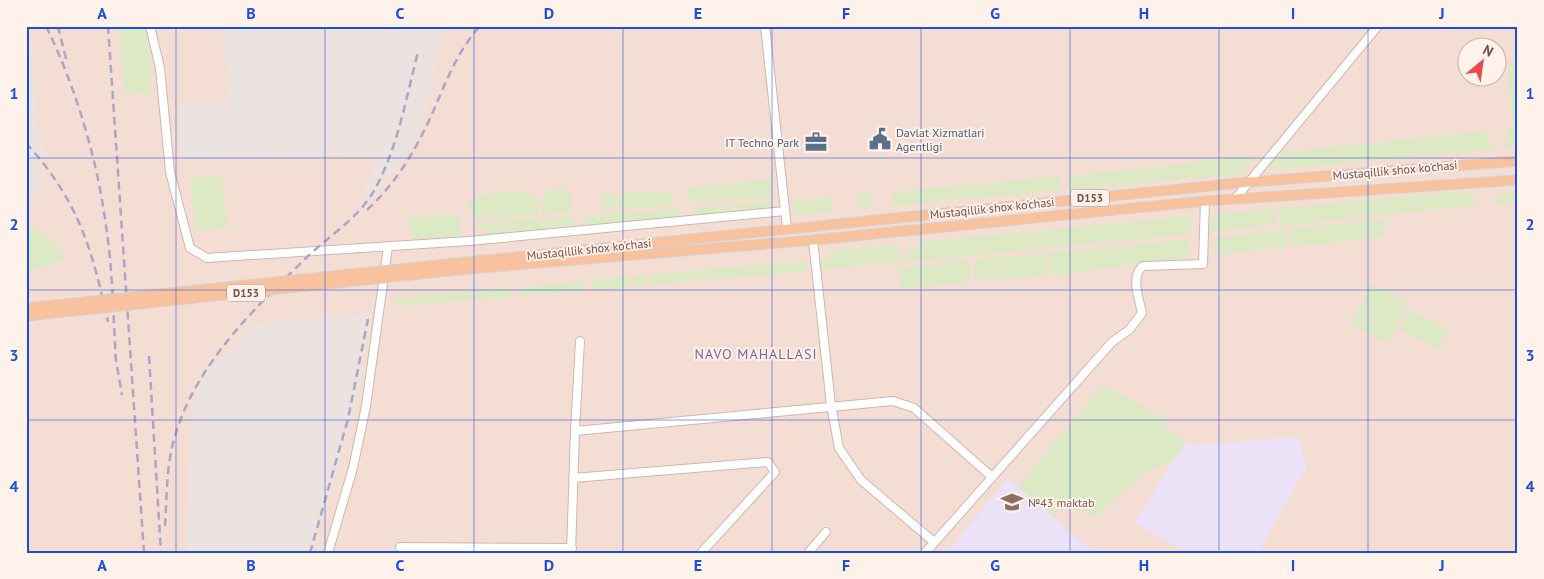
<svg xmlns="http://www.w3.org/2000/svg" width="1544" height="579" viewBox="0 0 1544 579" font-family="'PT Sans',sans-serif">
  <style>
    .residential { fill: #f4ded4; fill-rule: evenodd }
    .industrial { fill: #ece2df }
    .education { fill: #ebe2f8 }
    .green { fill: #dce9c4 }
    .lines { fill: none; stroke-linecap: round; stroke-linejoin: round }
    .minor-casing { stroke: #d0b5af; stroke-width: 10 }
    .major-casing { stroke: #d8cecd; stroke-width: 11 }
    .minor { stroke: #fff; stroke-width: 8 }
    .major { stroke: #f9c29f; stroke-width: 9 }
    .rail { stroke: #aea4c6; stroke-width: 2.5; stroke-dasharray: 8 5; stroke-linecap: butt }
    .major-bridge-casing { stroke: #d8cecd; stroke-width: 11; stroke-linecap: butt }
    .major-bridge { stroke: #f9c29f; stroke-width: 9 }
    .grid { fill: none; stroke: #1d4ed8; stroke-width: 1; stroke-opacity: 0.55 }
    .labels { text-anchor: middle; dominant-baseline: central; stroke-width: 4; stroke-linejoin: round; paint-order: stroke }
    .shield { fill: #fff2eb; stroke: #9e807b; stroke-width: 1 }
    .shield-label { font-size: 11px; font-weight: bold; fill: #754f4b }
    .service-label { font-size: 12px; fill: #4e5e75; stroke: #fff2eb; text-anchor: start }
    .street-label { font-size: 12px; fill: #754f4b; stroke: #fff2eb }
    .education-label { font-size: 12px; fill: #785e54; stroke: #fff2eb; text-anchor: start }
    .neighbourhood-label { font-size: 14px; letter-spacing: 1px; fill: #7b6698; stroke: #fff2eb }
    .neatline { fill: none; stroke: #1d4ed8; stroke-width: 2 }
    .grid-label { font-size: 16px; text-anchor: middle; font-weight: bold; fill: #1d4ed8 }
  </style>
  <rect width="100%" height="100%" fill="#fceee5"/>
  <path class="residential" d="M26 26H1518V553H26ZM1466 48H1496V78H1466Z"/>
  <path class="industrial" d="M26 26 31 41 36 119 45 157 39 164 42 190 37 195 26 192Z
    M223 26H444L423 122 404 159 366 207 359 203 378 154 181 160 178 103H230Z
    M372 313 355 406 338 470 312 553H187L191 416 203 375 256 323Z"/>
  <path class="education" d="M1299 437 1306 468 1258 553H1189L1134 523 1186 441 1191 445Z
    M1008 478 1054 518 1094 553H947Z"/>
  <path class="green" d="M118 26H144L150 50 151 93 125 94Z
    M1518 51V120H1511L1508 64 1512 62Z
    M1518 127V144L1504 149 1509 128Z
    M1484 131 1495 149 1271 170 1269 167 1275 153Z
    M1255 156 1244 173 1070 190 1068 176Z
    M221 175 228 228 196 231 189 178Z
    M1058 176 1061 190 893 206 892 192Z
    M772 179 773 198 690 202 688 190 690 187Z
    M566 189 572 195 570 212 542 214 541 198 548 197 547 190Z
    M672 191 673 206 618 209 617 194Z
    M1465 191 1475 196 1477 205 1281 226 1278 208Z
    M1509 191H1518V202L1495 204 1498 195Z
    M530 192 531 197H537L538 214 476 219 467 203C482 189 511 193 530 192Z
    M870 192 872 208 859 209 857 194Z
    M615 194V210H603L602 195Z
    M832 197 833 212 795 215 793 200Z
    M774 202V209L694 217 691 210V208Z
    M1274 208 1276 225 1212 232V215Z
    M676 209 679 211V218L587 225 583 223V216Z
    M447 214 459 216 461 237 412 239 408 216Z
    M573 216 574 225 570 228 494 236 487 234 478 223Z
    M1192 216V234L905 262V253H911V250L917 249 918 246 927 241Z
    M1385 220V233L1382 237 1298 246 1289 241 1288 229Z
    M26 225C44 232 58 241 65 259L31 271 26 293Z
    M1285 230 1287 247 1219 255 1213 247V238Z
    M1185 240 1188 241 1190 256 1186 258 1057 275 1049 271 1046 253Z
    M888 245 898 247V251L902 252V262L820 270 822 260 835 250Z
    M1044 253 1047 277 975 280 974 260Z
    M968 260 970 264V282L901 289 898 268Z
    M807 261 809 271 651 285V274Z
    M647 275V286L633 287V276Z
    M629 276 630 287 595 290 591 285 592 280Z
    M584 281 585 291 519 296 518 289 520 287Z
    M1370 283 1409 301 1399 322 1361 303Z
    M506 288 511 291V297L393 306 396 298Z
    M1360 305 1399 323 1389 343 1350 325Z
    M1409 310 1448 328 1438 349 1400 330Z
    M1104 384 1168 421 1164 428 1186 441 1174 460 1148 470 1094 518 1065 502 1054 518 1018 486Z"/>
  <g class="lines">
    <g class="minor-casing">
      <path id="minor" d="M150 26 160 68 170 172 190 248 207 258 469 241 785 211
        M765 26 787 228
        M1235 199 1378 26
        M813 240 831 405 839 448 861 480 934 542
        M575 431 893 401 914 408 992 477
        M573 478 768 462 775 472 701 553
        M400 547 572 548
        M328 553 353 468 366 406 388 247
        M571 553 575 431 580 341
        M808 553 826 532
        M925 553 1112 342 1129 330 1142 313C1139 298 1130 276 1143 266L1203 264 1205 201"/>
    </g>
    <g class="major-casing">
      <path id="major" d="M466 262 1249 182 1518 161
        M467 269 813 240 1205 201 1518 180"/>
    </g>
    <use href="#minor" class="minor"/>
    <use href="#major" class="major"/>
    <path class="rail" d="M46 26C76 88 97 158 106 226 113 270 113 316 116 360
      M58 26 66 59
      M108 26 144 553
      M26 143C78 200 92 248 108 322
      M367 210C392 187 411 158 426 127 443 92 453 56 480 26
      M115 354 122 395
      M149 356 161 553
      M165 526C167 496 166 465 175 436 196 364 254 309 306 258 330 235 359 218 375 189 398 147 406 98 418 52
      M310 553 348 419 368 319"/>
    <g class="major-bridge-casing">
      <path id="major-bridge" d="M26 308 466 262
        M26 316 467 269"/>
    </g>
    <use href="#major-bridge" class="major-bridge"/>
  </g>
  <path class="grid" d="M176 26V553M325 26V553M474 26V553M623 26V553M772 26V553M921 26V553M1070 26V553M1219 26V553M1368 26V553M26 158H1518M26 290H1518M26 420H1518"/>
  <defs>
    <g id="civic-bare" transform="scale(1.725)"><path d="M-.6-6.5H3V-4.5H.6V-3L4-1V1h2V6H-6V1h2V-1L-.6-3ZM-1.2 2.5V6h2.4V2.5Z" fill="#5c6f8a" stroke="#fff2eb" stroke-width="2.5" paint-order="stroke"/></g>
    <g id="office-bare" transform="scale(1.725)"><path d="M-6-3h4V-5.5h4V-3h4V5H-6ZM-1-4.5V-3h2v-1.5ZM-6 0V1H6V0Z" fill="#5c6f8a" stroke="#fff2eb" stroke-width="2.5" paint-order="stroke"/></g>
    <g id="school-bare" transform="scale(1.725)"><path d="M0-5L7-2L0 1L-7-2ZM-4 1L0 2.5L4 1V4Q0 6-4 4Z" fill="#8d6e63" stroke="#fff2eb" stroke-width="2.5" paint-order="stroke"/></g>
  </defs>
  <g fill-rule="evenodd">
    <use href="#civic-bare" x="880" y="139"/>
    <use href="#office-bare" x="816" y="142"/>
    <use href="#school-bare" x="1012" y="502"/>
  </g>
  <g class="labels">
    <g class="shield">
      <rect x="1071" y="189.5" width="38" height="17" rx="4"/>
      <rect x="227" y="284.5" width="38" height="17" rx="4"/>
    </g>
    <g class="shield-label">
      <text x="1090" y="198">D153</text>
      <text x="246" y="293">D153</text>
    </g>
    <g class="service-label">
      <text x="896" y="132">Davlat Xizmatlari<tspan x="896" dy="14">Agentligi</tspan></text>
      <text x="799" y="142" text-anchor="end">IT Techno Park</text>
    </g>
    <g class="street-label">
      <text transform="translate(1395 170) rotate(-5)">Mustaqillik shox ko'chasi</text>
      <text transform="translate(992 208) rotate(-6)">Mustaqillik shox ko'chasi</text>
      <text transform="translate(589 249) rotate(-6)">Mustaqillik shox ko'chasi</text>
    </g>
    <g class="education-label">
      <text x="1028" y="502">№43 maktab</text>
    </g>
    <g class="neighbourhood-label">
      <text x="756" y="354">NAVO MAHALLASI</text>
    </g>
  </g>
  <rect width="1544" height="579" fill="none" stroke="#fff2eb" stroke-width="55"/>
  <g transform="translate(1482 62) rotate(29)"><circle r="24" fill="#fff2eb" stroke="#c8b1ab"/>
  <path d="M0-4L9 19L0 12L-9 19Z" fill="#e44c4f"/>
  <text y="-8" font-size="14" font-weight="bold" text-anchor="middle" fill="#754f4b">N</text>
  </g>
  <rect x="28" y="28" width="1488" height="524" class="neatline"/>
  <g class="grid-label">
    <text x="102" y="19">A</text>
    <text x="251" y="19">B</text>
    <text x="400" y="19">C</text>
    <text x="549" y="19">D</text>
    <text x="698" y="19">E</text>
    <text x="846" y="19">F</text>
    <text x="995" y="19">G</text>
    <text x="1144" y="19">H</text>
    <text x="1293" y="19">I</text>
    <text x="1442" y="19">J</text>
    <text x="14" y="99">1</text>
    <text x="1530" y="99">1</text>
    <text x="14" y="230">2</text>
    <text x="1530" y="230">2</text>
    <text x="14" y="361">3</text>
    <text x="1530" y="361">3</text>
    <text x="14" y="492">4</text>
    <text x="1530" y="492">4</text>
    <text x="102" y="571">A</text>
    <text x="251" y="571">B</text>
    <text x="400" y="571">C</text>
    <text x="549" y="571">D</text>
    <text x="698" y="571">E</text>
    <text x="846" y="571">F</text>
    <text x="995" y="571">G</text>
    <text x="1144" y="571">H</text>
    <text x="1293" y="571">I</text>
    <text x="1442" y="571">J</text>
  </g>
</svg>
